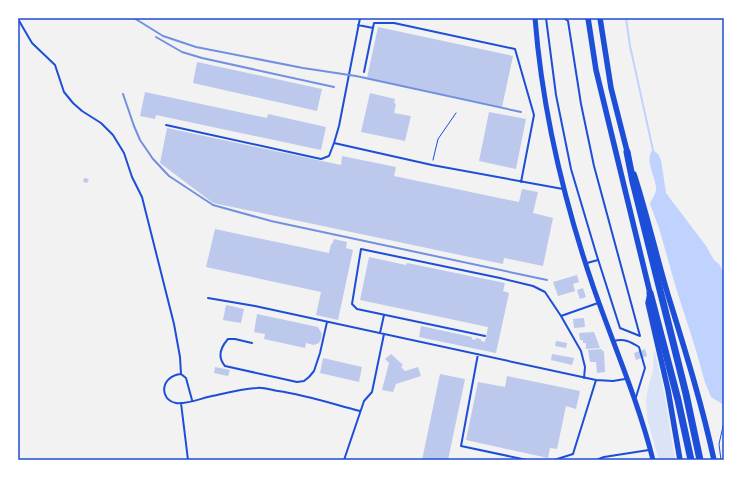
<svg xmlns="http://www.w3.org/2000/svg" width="742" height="478" viewBox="0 0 742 478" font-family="Georgia,serif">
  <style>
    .green { fill: #dbe4f7 }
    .water { fill: #bfd3fe }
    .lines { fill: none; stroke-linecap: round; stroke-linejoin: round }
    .stream { stroke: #bfd3fe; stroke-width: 2 }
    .building { fill: #bdc9ec }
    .path { stroke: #1d4ed8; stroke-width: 1 }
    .service { stroke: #1d4ed8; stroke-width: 2 }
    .tertiary { stroke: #1d4ed8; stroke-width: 5 }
    .secondary { stroke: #1d4ed8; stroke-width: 5.5 }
    .trunk { stroke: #1d4ed8; stroke-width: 7 }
    .rail { stroke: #7290e2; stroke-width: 2 }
    .neatline { fill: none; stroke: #1d4ed8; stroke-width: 1.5 }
  </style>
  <rect width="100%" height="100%" fill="#f2f2f2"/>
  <path class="green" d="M654 349 658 365 665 397 675 460H659L647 418 646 400 649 384 653 371Z"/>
  <path class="water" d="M653 150 658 154 661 160 666 193 706 246 714 260 719 264 724 273V405L711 397 705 382 695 347 676 288 659 228 650 204C651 200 656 194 656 190 657 178 643 160 653 150Z"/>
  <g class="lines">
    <path class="stream" d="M626 18 630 46 653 150"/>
  </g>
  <path class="building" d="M378 27 513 56 502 107 367 78Z
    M197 62 322 89 317 111 193 83Z
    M145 92 267 118 268 114 326 127 321 150 156 115 155 119 140 116Z
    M370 93 395 99 394 103 396 104 394 113 411 116 405 141 361 132Z
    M489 112 526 119 516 169 479 161Z
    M167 128 341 165 342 156 396 167 394 176 519 202 522 189 538 192 533 213 553 218 543 266 504 258 503 264 213 203 160 163Z
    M84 178 89 179 87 183 83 182Z
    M215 229 329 253 331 244H332L334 239 347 242 346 248 353 250 338 320 316 315 321 292 206 267Z
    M369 257 406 265 407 263 505 283 503 291 509 293 496 353 419 337 421 326 472 337V339L475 340 476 338 481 339V341L485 342 488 327 360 300Z
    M577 275 579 282 573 284 575 291 558 296 553 282Z
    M583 288 586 297 580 299 577 290Z
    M226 305 244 309 241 323 223 320Z
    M257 314 318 327 322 334 321 339 319 343 314 345 306 343 305 348 264 339 265 334 254 332Z
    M584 318 585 327 574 328 573 319Z
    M594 332 600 348 586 349V343H583V340H580L579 333Z
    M556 341 567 343 566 348 555 346Z
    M601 349 604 352 605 372 597 373 596 362H590L588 350Z
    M645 349 647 356 636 360 634 353Z
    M391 354 403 365 401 367 405 371 418 367 421 376 396 384 393 392 382 390 389 363 385 359Z
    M552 354 574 358 572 365 551 360Z
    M323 358 362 367 359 382 320 373Z
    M215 367 230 370 228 376 214 373Z
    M440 374 465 379 448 460H422Z
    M507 376 580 391 576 409 566 406 557 449 550 448 548 458 466 440 478 382 505 387Z"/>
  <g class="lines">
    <path class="path" d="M433 160 438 139 456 113
      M721 460 719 444 724 422"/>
    <path class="service" d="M546 18 556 95 571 169 596 253 620 328 640 336 594 166 581 104 568 21 564 18
      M18 19 32 43 55 65 64 92 73 103 82 111 101 123 113 135 124 153 132 177 142 197 174 324 180 357 181 374
      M358 25 373 28
      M364 72 374 23H394L515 49 534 115 521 182
      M166 125 321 159 329 156 334 143 432 165 563 189
      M334 143 339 126 360 18
      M587 263 598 260
      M208 298 255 306 596 380 613 381 625 379
      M561 316 598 303
      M380 333 384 315
      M485 336 357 309 352 304 361 249 500 278 533 286 545 292 561 316 581 351 585 367 584 378
      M614 341C624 338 631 342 639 347L645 368 636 397
      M252 343 235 339H228C221 347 217 357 225 366L297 382 304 381 309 377 314 371 320 353 327 322
      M478 354 461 446 527 460
      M192 400 186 378 181 374C160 376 159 400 176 403 185 405 202 398 212 396 226 393 242 389 257 388 263 387 271 390 278 391 306 395 333 404 360 411
      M181 403 188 460
      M344 460 364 401 372 392 384 334
      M554 460 573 454 596 380
      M596 460 604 457 649 450"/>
    <path class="tertiary" d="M535 18C542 107 564 201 593 286 613 344 638 400 653 460"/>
    <path class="secondary" d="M588 18 596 70 650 293 648 303 668 390 680 460
      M600 18 611 88 628 155
      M634 174C647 214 656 255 668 295 685 350 702 404 714 460"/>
    <path class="trunk" d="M627 152 633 182 686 394 700 460
      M650 293 678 400 691 460"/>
    <path class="rail" d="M134 18 163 36 196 47 303 68 356 76 521 112
      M156 37 182 52 202 58 334 87
      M123 94 134 126 140 140 153 159 169 176 213 205 271 221 547 280"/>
  </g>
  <rect width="742" height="478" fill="none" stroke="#ffffff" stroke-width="38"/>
  <rect x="19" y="19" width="704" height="440" class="neatline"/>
</svg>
